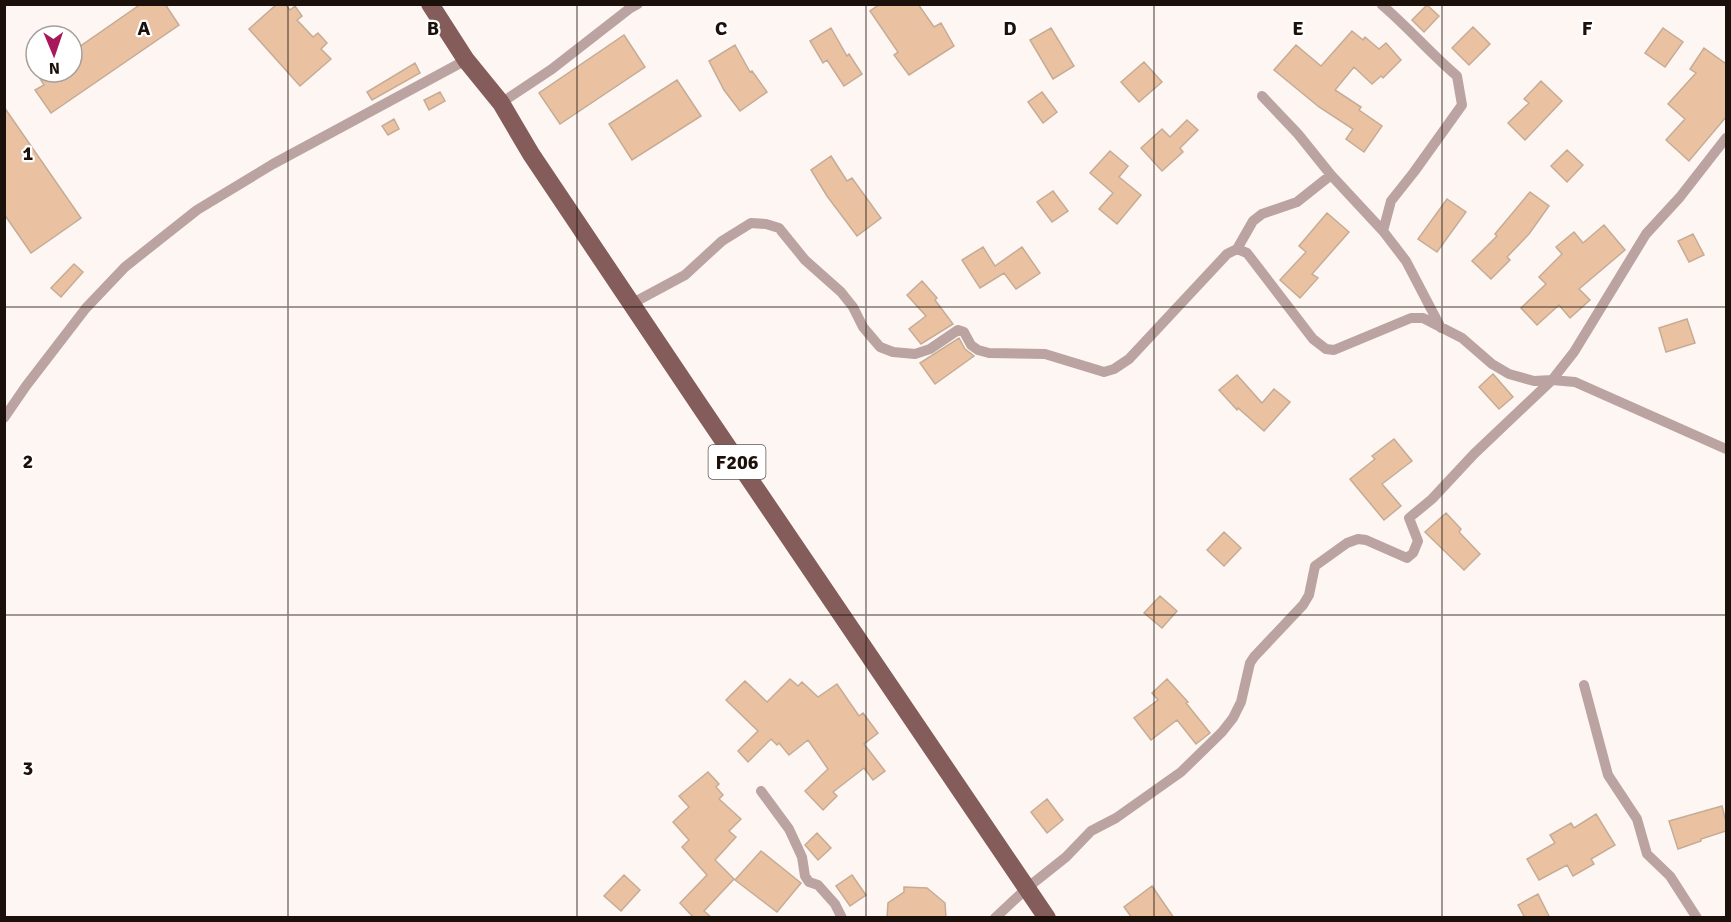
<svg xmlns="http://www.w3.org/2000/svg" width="1731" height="922" viewBox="0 0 1731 922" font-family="Signika,sans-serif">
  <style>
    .building { fill: #eac2a2; stroke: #c6ab95; stroke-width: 1.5 }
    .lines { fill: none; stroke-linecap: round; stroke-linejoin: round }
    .minor { stroke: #baa3a1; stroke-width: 10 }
    .primary { stroke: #845c5a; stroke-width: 18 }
    .grid { fill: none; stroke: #1b100a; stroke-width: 1.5; stroke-opacity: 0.55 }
    .labels { text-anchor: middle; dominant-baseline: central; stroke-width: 4.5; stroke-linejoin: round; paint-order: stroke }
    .shield { fill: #fff; stroke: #5f5854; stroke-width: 1.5 }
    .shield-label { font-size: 20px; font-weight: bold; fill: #1b100a }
    .grid-label { font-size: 20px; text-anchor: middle; font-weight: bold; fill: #1b100a; stroke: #fff; stroke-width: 4.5; stroke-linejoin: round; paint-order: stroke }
  </style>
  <rect width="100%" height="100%" fill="#fdf6f3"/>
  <path class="building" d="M141 4H165L179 25 51 113 35 90 44 85 36 72H72V52Z
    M277 4H285L290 10 295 6 302 16 297 20 313 37 318 33 327 43 321 49 331 59 300 86 249 29Z
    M880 4H918L934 27 941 23 954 46 909 75 894 55 898 52 870 11Z
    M1427 5 1439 16 1424 32 1412 20Z
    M1473 27 1490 44 1469 65 1452 48Z
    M831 28 847 56 849 54 862 74 844 86 827 60 823 63 810 41Z
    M1051 28 1074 66 1053 79 1030 40Z
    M1663 28 1683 42 1665 67 1645 53Z
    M1352 31 1363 40 1365 37 1379 49 1386 43 1401 60 1383 78 1381 76 1372 84 1354 67 1335 90 1361 107 1359 110 1382 126 1364 152 1346 139 1353 129 1319 107 1274 70 1296 45 1321 66Z
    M624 35 645 67 560 124 539 93Z
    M735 45 750 72 752 71 767 92 740 111 724 90 709 61Z
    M1704 48 1726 64V117L1689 161 1666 140 1685 119 1668 104 1696 73 1690 69Z
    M1144 62 1162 82 1139 102 1121 82Z
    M415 63 420 73 372 100 367 92Z
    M677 80 701 116 632 160 609 124Z
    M1541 81 1562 101 1525 140 1508 123 1529 103 1524 99Z
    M440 92 445 101 429 110 424 100Z
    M1042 92 1057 112 1043 123 1028 102Z
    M4 107 81 218 31 253 4 214Z
    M394 119 399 129 388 135 382 126Z
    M1187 120 1198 130 1180 148 1183 152 1162 171 1141 148 1162 129 1170 137Z
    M1567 150 1583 165 1567 182 1551 166Z
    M1110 151 1128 166 1119 177 1141 195 1117 224 1099 209 1113 193 1090 173Z
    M831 156 847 181 852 178 881 218 857 236 827 196 811 170Z
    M1053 191 1068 211 1052 222 1037 202Z
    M1530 192 1549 206 1529 234 1507 257 1510 260 1491 279 1472 261 1497 236 1495 234Z
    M1447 199 1466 212 1437 252 1418 239Z
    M1327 213 1349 232 1312 274 1318 278 1300 298 1280 280 1306 252 1299 246Z
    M1604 225 1625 250 1579 289 1590 300 1570 318 1559 305 1537 325 1521 308 1546 284 1539 277 1562 254 1556 247 1574 232 1583 243Z
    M1693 234 1704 255 1689 262 1678 241Z
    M983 247 995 266 1022 247 1040 273 1016 289 1004 273 980 288 962 260Z
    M74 264 83 272 61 297 51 288Z
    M922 281 937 298 935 300 953 324 921 344 909 329 926 316 907 295Z
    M1687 319 1695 343 1666 352 1659 328Z
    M959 338 965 349 974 356 935 384 920 363Z
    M1493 374 1513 397 1499 409 1479 387Z
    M1237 375 1262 403 1274 389 1290 402 1264 431 1238 408 1237 410 1219 390Z
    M1394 439 1412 461 1382 484 1401 506 1384 520 1350 479 1375 459 1372 456Z
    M1446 513 1461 529 1459 532 1480 554 1464 570 1425 532Z
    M1224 532 1241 548 1224 566 1207 550Z
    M1160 596 1177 611 1162 628 1144 613Z
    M790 679 798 686 802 682 818 697 837 684 859 716 863 713 878 733 864 744 885 771 873 780 864 768 833 792 837 796 823 810 805 791 828 769 808 740 789 755 779 743 777 745 771 739 748 762 738 751 758 731 726 700 745 681 767 702Z
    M1167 679 1188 702 1186 703 1210 733 1196 744 1177 720 1151 740 1134 718 1158 700 1152 693Z
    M708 772 719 784 716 787 723 795 719 799 741 819 729 831 736 837 715 860 734 879 704 911 712 918H694L680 903 707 875 682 847 689 840 673 822 689 807 679 796Z
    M1047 799 1063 820 1047 833 1031 812Z
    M1722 806 1726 822V831L1701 839V841L1678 849 1669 821Z
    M1596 814 1615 845 1591 859 1594 864 1573 876 1567 865 1539 880 1527 859 1555 843 1550 835 1571 823 1574 828Z
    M817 833 831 848 818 860 805 845Z
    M761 851 801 883 777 912 735 880Z
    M624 875 640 890 621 911 604 896Z
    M852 875 866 895 850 906 836 886Z
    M1152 886 1174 918H1132L1124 907Z
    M904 887 927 888 945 903 946 918H887L888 903 904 892Z
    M1538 894 1550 918H1525L1518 905Z"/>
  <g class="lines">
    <path class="minor" d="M1382 5C1409 28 1431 54 1457 76L1462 105 1414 172 1391 201 1383 231 1406 261 1441 328
      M1262 96 1298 134 1331 175
      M501 103 552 69 629 9 638 4
      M1237 249 1247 253 1313 339 1326 349 1334 350 1411 318H1423L1462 338 1492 364 1509 374 1534 381 1552 380 1575 382 1726 449
      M631 304 685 275 722 241 751 223 766 224 779 228 805 260 841 292 853 307 863 327 880 347 893 352 915 354 930 349 958 330 964 332 971 345 978 350 989 353 1045 354 1104 372 1114 369 1129 359 1227 254 1237 249 1253 221 1262 214 1297 202 1331 175 1383 231
      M4 418 26 386 86 308 125 267 197 210 273 164 466 60
      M1584 685 1608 775 1637 819 1647 854 1670 876 1697 918
      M761 791 789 829 802 857 805 876 809 882 818 885 835 904 842 918
      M995 918 1027 888 1066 857 1091 831 1116 818 1181 772 1222 732 1233 718 1241 702 1250 663 1254 657 1303 605 1309 595 1315 566 1347 543 1358 539 1366 540 1407 558 1413 553 1418 541 1409 518 1432 499 1474 454 1552 380 1574 352 1646 234 1680 197 1726 138"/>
    <path class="primary" d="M430 4 466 60 501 103 531 154 700 406 1047 918"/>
  </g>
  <path class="grid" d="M288 4V918M577 4V918M866 4V918M1154 4V918M1442 4V918M4 307H1726M4 615H1726"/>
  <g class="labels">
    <rect class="shield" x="708.5" y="445" width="57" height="34" rx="4.5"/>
    <g class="shield-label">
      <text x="737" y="462">F206</text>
    </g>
  </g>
  <g class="grid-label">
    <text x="144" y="35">A</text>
    <text x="433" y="35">B</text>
    <text x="721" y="35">C</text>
    <text x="1010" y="35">D</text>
    <text x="1298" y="35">E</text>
    <text x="1587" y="35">F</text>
    <text x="28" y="160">1</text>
    <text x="28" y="468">2</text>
    <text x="28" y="775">3</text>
  </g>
  <rect width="1731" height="922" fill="none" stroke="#1b100a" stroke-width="12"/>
  <g transform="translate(54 54) rotate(178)"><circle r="28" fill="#ffffff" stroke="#a49f9d" stroke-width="1.5"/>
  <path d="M0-4.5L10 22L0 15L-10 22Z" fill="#a7195b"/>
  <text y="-9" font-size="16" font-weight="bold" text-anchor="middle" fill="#1b100a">N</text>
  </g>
</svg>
